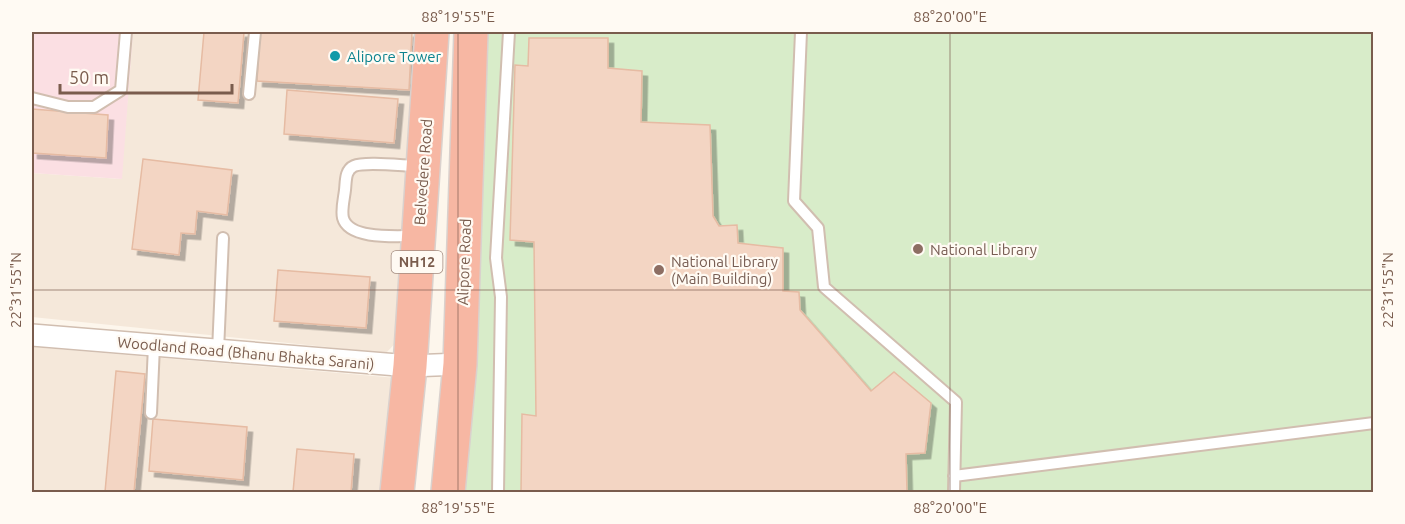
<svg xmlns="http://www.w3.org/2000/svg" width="1405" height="524" viewBox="0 0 1405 524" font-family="Ubuntu,sans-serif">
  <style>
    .residential { fill: #f5e8da }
    .medical { fill: #fbdfe3 }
    .green { fill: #d8ecc9 }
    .building { fill: #f3d5c3; stroke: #e6bba3; stroke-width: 1.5; filter: url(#shadow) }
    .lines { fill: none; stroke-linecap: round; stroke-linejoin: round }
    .lane-casing { stroke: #d1beb0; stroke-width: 14 }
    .street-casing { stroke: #d1beb0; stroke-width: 24 }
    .highway-casing { stroke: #dad1cd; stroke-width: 36 }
    .lane { stroke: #fff; stroke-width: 10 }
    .street { stroke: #fff; stroke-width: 21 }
    .highway { stroke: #f7b7a3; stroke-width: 33 }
    .ticks { fill: none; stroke: #7a5c4d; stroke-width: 1.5; stroke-opacity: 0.45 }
    .culture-dot { fill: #0f9aa8; stroke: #fffaf3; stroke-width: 2 }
    .education-dot { fill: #8d6e63; stroke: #fffaf3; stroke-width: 2 }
    .labels { text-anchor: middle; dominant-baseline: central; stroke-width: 4.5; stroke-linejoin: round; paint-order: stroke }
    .shield { fill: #fffaf3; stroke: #a28b7f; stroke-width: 1.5 }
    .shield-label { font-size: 14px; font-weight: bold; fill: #7a5c4d }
    .culture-label { font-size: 15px; fill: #0d838f; stroke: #fffaf3; text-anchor: start }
    .street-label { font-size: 15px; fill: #7a5c4d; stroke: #fffaf3 }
    .education-label { font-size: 15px; fill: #785e54; stroke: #fffaf3; text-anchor: start }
    .neatline { fill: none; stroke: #7a5c4d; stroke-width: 2 }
    .ticks-label { font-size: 15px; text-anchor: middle; fill: #7a5c4d }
  </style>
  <defs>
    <filter id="shadow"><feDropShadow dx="5.5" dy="5.5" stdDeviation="0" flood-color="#0004"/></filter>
  </defs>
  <rect width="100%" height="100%" fill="#fdf6ec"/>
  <path class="residential" d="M133 32H416L407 331 386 353 32 317V173L121 179Z
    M32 347 397 378 389 492H32Z"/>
  <path class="medical" d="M32 32H133L122 179 32 173Z"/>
  <path class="green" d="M476 32H1373V492H449Z"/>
  <path class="building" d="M204 32H244L238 103 198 100Z
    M260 32H412L409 90 257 81Z
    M529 38H608V68L642 71 641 122 710 125 713 216 719 226 737 225 738 243 783 248V291L799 292 800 310 871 391 894 372 931 403 925 453 906 454 907 492H521L522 414 536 416 534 242 510 240 515 65 528 66Z
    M287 90 398 99 394 143 284 134Z
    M32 109 108 115 106 158 32 153Z
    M143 159 232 170 227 215 197 211 195 234 181 233 179 255 132 249Z
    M278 270 370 277 366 328 274 321Z
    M116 371 145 374 134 492H105Z
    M153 419 247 427 243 480 149 471Z
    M297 449 354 454 351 492H293Z"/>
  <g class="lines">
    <g class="lane-casing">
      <path id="lane" d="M801 32 794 201 818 228 824 287 956 402 954 492
        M249 94 255 32
        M32 98 68 107H94L121 90 126 32
        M415 236C397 236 349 240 343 218 341 210 344 199 345 190 346 181 345 170 354 166 365 161 406 166 419 166
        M218 351 223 238
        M151 413 154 346
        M954 476 1374 423
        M498 492 501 297 496 258 509 32"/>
    </g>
    <g class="street-casing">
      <path id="street" d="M32 335 410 366 460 364"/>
    </g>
    <g class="highway-casing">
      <path id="highway" d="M397 492 410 366 432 32
        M448 492 460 364 471 32"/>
    </g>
    <use href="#lane" class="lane"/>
    <use href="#street" class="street"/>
    <use href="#highway" class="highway"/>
  </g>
  <path class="ticks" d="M458 32V492M950 32V492M32 290H1374"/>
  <circle class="culture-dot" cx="335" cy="56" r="6"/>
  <g class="education-dot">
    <circle cx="918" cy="249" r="6"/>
    <circle cx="659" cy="270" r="6"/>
  </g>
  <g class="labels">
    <rect class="shield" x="391.5" y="251" width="51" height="22" rx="4.5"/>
    <g class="shield-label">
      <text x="417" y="262">NH12</text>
    </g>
    <g class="culture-label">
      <text x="347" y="56">Alipore Tower</text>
    </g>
    <g class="street-label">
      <text transform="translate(423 172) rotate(-86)">Belvedere Road</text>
      <text transform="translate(464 262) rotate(-88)">Alipore Road</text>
      <text transform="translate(246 353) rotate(5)">Woodland Road (Bhanu Bhakta Sarani)</text>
    </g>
    <g class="education-label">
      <text x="930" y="249">National Library</text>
      <text x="671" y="261">National Library<tspan x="671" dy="17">(Main Building)</tspan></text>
    </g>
  </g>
  <rect width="1405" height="524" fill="none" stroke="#fffaf3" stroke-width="66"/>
  <path d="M60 84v9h172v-9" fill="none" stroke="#7a5c4d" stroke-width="3"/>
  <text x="69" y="84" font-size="18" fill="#7a5c4d" stroke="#fffaf3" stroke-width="4.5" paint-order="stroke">50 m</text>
  <rect x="33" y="33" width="1339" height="458" class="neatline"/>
  <g class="ticks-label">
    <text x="458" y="22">88°19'55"E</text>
    <text x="950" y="22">88°20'00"E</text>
    <text transform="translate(16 290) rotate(-90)" y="5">22°31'55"N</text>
    <text transform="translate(1388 290) rotate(-90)" y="5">22°31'55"N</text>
    <text x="458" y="513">88°19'55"E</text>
    <text x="950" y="513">88°20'00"E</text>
  </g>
</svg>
